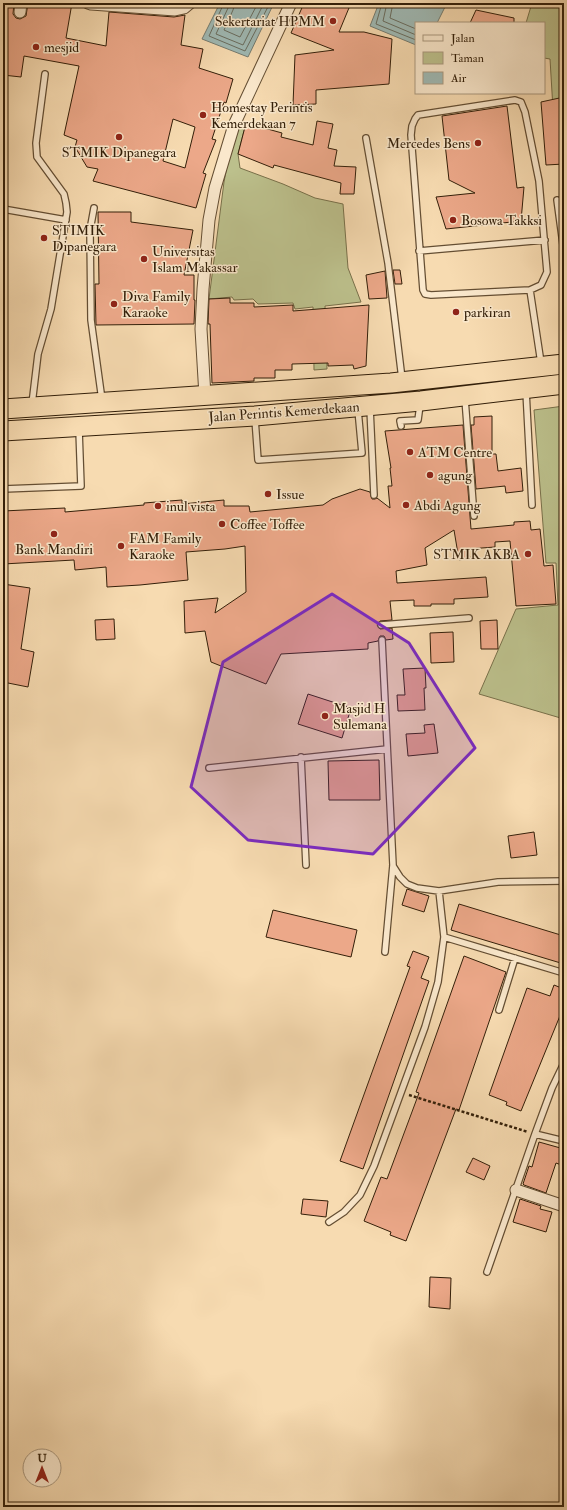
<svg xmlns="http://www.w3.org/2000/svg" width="567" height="1510" viewBox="0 0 567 1510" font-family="'IM FELL Double Pica',serif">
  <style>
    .green { fill: #bcc08c; stroke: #78704a }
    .water { fill: #9fb9b4; stroke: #747b70 }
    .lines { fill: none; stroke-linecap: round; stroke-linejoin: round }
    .shore { stroke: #696c5e; stroke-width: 1 }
    .building { fill: #eca889; stroke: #331f09; fill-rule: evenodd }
    .lane-casing { stroke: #644e33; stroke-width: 8 }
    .street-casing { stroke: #644e33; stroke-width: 13 }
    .highway-casing { stroke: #331f09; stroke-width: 21 }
    .path { stroke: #331f09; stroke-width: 2.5; stroke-dasharray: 3 2; stroke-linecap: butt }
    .lane { stroke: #fae8cc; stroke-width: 5.5 }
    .street { stroke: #fae8cc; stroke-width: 11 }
    .highway { stroke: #f7dbb1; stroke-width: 19 }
    .marked { fill: #7b2cbf; fill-opacity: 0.2; stroke: #7b2cbf; stroke-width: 3; stroke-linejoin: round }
    .poi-dot { fill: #8f2418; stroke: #fae8cc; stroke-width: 1.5 }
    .labels { text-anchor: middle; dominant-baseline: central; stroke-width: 3; stroke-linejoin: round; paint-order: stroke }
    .poi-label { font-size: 14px; fill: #331f09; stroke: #fae8cc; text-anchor: start }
    .street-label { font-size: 14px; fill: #331f09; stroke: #fae8cc }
  </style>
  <rect width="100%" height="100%" fill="#f7dbb1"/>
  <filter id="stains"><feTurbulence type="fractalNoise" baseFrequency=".005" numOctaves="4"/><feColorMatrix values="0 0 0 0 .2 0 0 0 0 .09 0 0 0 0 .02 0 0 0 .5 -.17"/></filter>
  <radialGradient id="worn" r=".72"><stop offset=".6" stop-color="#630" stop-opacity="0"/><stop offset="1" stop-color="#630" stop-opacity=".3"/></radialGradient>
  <path class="green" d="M532 3H564V108L553 109 550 59 544 58V23H526Z
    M240 121 246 123 238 154 240 168 283 184 315 198 343 204 348 268 361 302 325 306 327 369 314 370 313 307 295 309 293 303 258 304 253 299 234 300 232 297 209 299 224 182 231 145Z
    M564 406V719L479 694 516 609 558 605 556 563H546L534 410Z"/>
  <path class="water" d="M220 3H274L248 57 202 39Z
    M379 3H447L437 23H416V45L370 26Z"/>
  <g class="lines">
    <path class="shore" d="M224 3 209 36 245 51 270 3
      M229 3 228 8 216 34 243 45 264 3
      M235 3 233 10 224 30 240 37 258 3
      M382 3 376 24 416 40
      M387 3 383 21 416 35
      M393 3 390 18 416 29"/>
  </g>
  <path class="building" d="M3 3H14L13 14 16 18 20 19 26 16 28 3H72L66 38 106 46 109 12 174 17 185 15 181 45 203 49 199 68 233 79 226 103 224 102 212 139 216 140 203 173 206 174 196 208 93 181 98 169 87 167 75 147 77 140 64 135 79 66 24 56 21 77 3 75ZM173 119 195 127 185 168 163 161Z
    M304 3H351L339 32H364L392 39 389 84 316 90V104L293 105 295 55 334 50 291 33Z
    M476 10 514 18V23H470Z
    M564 97V164L546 165 541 102Z
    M507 106 517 188 524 187 521 221 446 229 436 197 475 193 449 180 442 116Z
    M317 121 333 124 328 148 337 150 334 166 356 167 354 194H340L341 183 274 165 273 168 238 154 246 123 282 133 281 137 313 145Z
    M98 212H131V222L193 230 184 275H194V300H195L194 324 96 325 95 284H99Z
    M393 270H400L402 284H395Z
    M385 271 387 298 369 299 366 275Z
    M230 298V303H254V307L293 305V311L369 305 366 366 354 369 353 365 328 366V363L292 364V370H275V378H254V381L212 383 210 324H208L209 299Z
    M492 416V454H496L498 471 521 468 523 491 506 493 505 486 476 489 471 425H474V417Z
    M463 425 471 529 514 525V522L530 521 531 530 540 529 544 566 553 565 556 604 516 606 510 541 495 542V547L468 549 470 558 459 560 454 530 425 548 427 565 396 571 397 583 486 577 488 597 454 599V604H431V606H414V600L390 601 392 620 380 621 377 625 380 629 392 628 393 639 386 640 384 636H380L378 641 368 643V649L281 654 266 684 211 662 205 631 185 633 184 601 218 598 215 613 246 592 245 546 225 549 186 552 188 580 140 585 107 587 106 567 75 570 74 560 3 564V511L65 508V512L144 505V503L182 500V504L224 500V506H249L250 512 323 505 332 499 360 489 370 492 372 499H375L377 498 390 508 388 486H392L390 468H391L385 431Z
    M3 584 30 588 21 649 34 652 28 687 3 682Z
    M114 619 115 639 96 640 95 620Z
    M497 620 498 649H481L480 621Z
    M453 632 454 662 431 663 430 633Z
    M425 668 426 688H424L425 710 398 711 397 695H405L403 669Z
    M308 694 351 708 342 738 298 724Z
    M434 724 438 753 408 756 406 734 425 733 424 725Z
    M379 760 380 800H329L328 761Z
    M534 832 537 855 511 858 508 836Z
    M407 889 429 896 424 912 402 905Z
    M459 904 564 936V964L451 930Z
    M273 910 357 930 351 957 266 937Z
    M413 951 429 957 421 978 429 981 363 1169 340 1161 410 967 407 966Z
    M464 956 506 972 459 1110 456 1109 406 1241 390 1235 391 1232 364 1221 381 1177 387 1179 419 1093 416 1092Z
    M554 985 564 989V1006L521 1111 506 1105 507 1102 489 1095 527 988 550 996Z
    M539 1142 564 1149V1166L556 1163 546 1193 524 1185 523 1184 529 1166 532 1167Z
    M473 1158 490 1166 484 1180 466 1172Z
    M303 1199 328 1201 326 1217 301 1214Z
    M520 1199 541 1206 540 1209 552 1212 546 1232 513 1222Z
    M430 1277 451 1278 450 1309 429 1307Z"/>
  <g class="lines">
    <g class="lane-casing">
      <path id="lane" d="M515 100 521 102 525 112 539 181 547 272 541 285 530 290 431 295 425 294 423 290 411 135 412 126 415 119 418 115Z
        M366 138 388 263 402 379
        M557 200 564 252
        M94 208 90 230 91 320 102 400
        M3 209 66 220
        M419 251 545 240
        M530 290 541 363
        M526 391 532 505
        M465 399 474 516
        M32 404 38 354 51 309 67 212 66 203 64 194 37 157 36 143 45 74
        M370 408 374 495
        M255 419 258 460 362 453 358 410
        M401 426 400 421 418 420 420 405
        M3 489 81 486 79 430
        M381 625 469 618
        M382 640 393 865 385 952
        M301 757 306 865
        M209 768 387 749
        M393 866 400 877 407 884 417 888 439 891 498 882 564 881
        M444 937 564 973
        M499 1010 515 958
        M535 1134 564 1141
        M329 1222 344 1212 360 1195 374 1166 425 1027 438 982 444 937 439 891
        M487 1272 535 1134 552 1088 564 1063"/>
    </g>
    <g class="street-casing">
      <path id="street" d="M88 3 91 4 175 10 184 8 190 3
        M20 12 21 3
        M205 396 201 329 203 289 209 220 215 188 234 125 291 3
        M516 1190 564 1206"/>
    </g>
    <g class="highway-casing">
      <path id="highway" d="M3 409 391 383 564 364
        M3 431 255 416 421 401 564 384"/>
    </g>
    <path class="path" d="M409 1095 528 1132"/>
    <use href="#lane" class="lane"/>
    <use href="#street" class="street"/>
    <use href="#highway" class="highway"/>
  </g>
  <path class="marked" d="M332 594 409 643 475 748 373 854 248 840 191 787 223 662Z"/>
  <g class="poi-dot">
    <circle cx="333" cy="21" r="4"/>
    <circle cx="36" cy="47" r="4"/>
    <circle cx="203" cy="115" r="4"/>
    <circle cx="119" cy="137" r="4"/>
    <circle cx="478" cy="143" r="4"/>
    <circle cx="453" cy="220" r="4"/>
    <circle cx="44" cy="238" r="4"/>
    <circle cx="144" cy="259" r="4"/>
    <circle cx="114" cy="304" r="4"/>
    <circle cx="456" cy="312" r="4"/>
    <circle cx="410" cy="452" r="4"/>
    <circle cx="430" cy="475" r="4"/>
    <circle cx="268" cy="494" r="4"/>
    <circle cx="406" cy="505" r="4"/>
    <circle cx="158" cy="506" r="4"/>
    <circle cx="222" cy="524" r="4"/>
    <circle cx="54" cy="534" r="4"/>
    <circle cx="121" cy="546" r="4"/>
    <circle cx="528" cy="554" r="4"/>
    <circle cx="325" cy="716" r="4"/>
  </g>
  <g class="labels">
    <g class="poi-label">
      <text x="325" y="21" text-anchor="end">Sekertariat HPMM</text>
      <text x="44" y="47">mesjid</text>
      <text x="211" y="107">Homestay Perintis<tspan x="211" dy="16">Kemerdekaan 7</tspan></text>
      <text x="470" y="143" text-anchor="end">Mercedes Bens</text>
      <text x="119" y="152" text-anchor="middle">STMIK Dipanegara</text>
      <text x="461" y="220">Bosowa Takksi</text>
      <text x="52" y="230">STIMIK<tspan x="52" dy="16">Dipanegara</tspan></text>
      <text x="152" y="251">Universitas<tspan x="152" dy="16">Islam Makassar</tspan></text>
      <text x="122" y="296">Diva Family<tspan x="122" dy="16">Karaoke</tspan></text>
      <text x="464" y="312">parkiran</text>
      <text x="418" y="452">ATM Centre</text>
      <text x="438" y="475">agung</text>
      <text x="276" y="494">Issue</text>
      <text x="414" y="505">Abdi Agung</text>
      <text x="166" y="506">inul vista</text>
      <text x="230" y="524">Coffee Toffee</text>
      <text x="129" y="538">FAM Family<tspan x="129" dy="16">Karaoke</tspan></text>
      <text x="54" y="549" text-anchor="middle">Bank Mandiri</text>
      <text x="520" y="554" text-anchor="end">STMIK AKBA</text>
      <text x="333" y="708">Masjid H<tspan x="333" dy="16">Sulemana</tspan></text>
    </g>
    <g class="street-label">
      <text transform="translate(284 412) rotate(-4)">Jalan Perintis Kemerdekaan</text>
    </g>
  </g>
  <rect width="567" height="1510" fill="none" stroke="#f7dbb1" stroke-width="16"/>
  <rect x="4" y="4" width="559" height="1502" fill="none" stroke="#331f09" stroke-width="2"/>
  <rect x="8" y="8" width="551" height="1494" fill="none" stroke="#331f09"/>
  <rect x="415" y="22" width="130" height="72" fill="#fae8cc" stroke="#aa987e"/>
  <rect x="423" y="35" width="20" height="6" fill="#fae8cc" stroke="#aa987e"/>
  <text x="451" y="42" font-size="12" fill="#331f09">Jalan</text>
  <rect x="423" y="52" width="20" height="12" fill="#bcc08c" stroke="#aa987e"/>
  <text x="451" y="62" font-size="12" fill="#331f09">Taman</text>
  <rect x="423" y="72" width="20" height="12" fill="#9fb9b4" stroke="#aa987e"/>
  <text x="451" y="82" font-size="12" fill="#331f09">Air</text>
  <g transform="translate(42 1468)"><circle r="19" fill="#fae8cc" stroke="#aa987e"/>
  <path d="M0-3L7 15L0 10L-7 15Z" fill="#8f2418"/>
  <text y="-6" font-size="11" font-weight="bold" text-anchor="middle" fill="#331f09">U</text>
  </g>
  <rect width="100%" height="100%" filter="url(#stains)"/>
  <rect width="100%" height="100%" fill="url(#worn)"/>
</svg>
